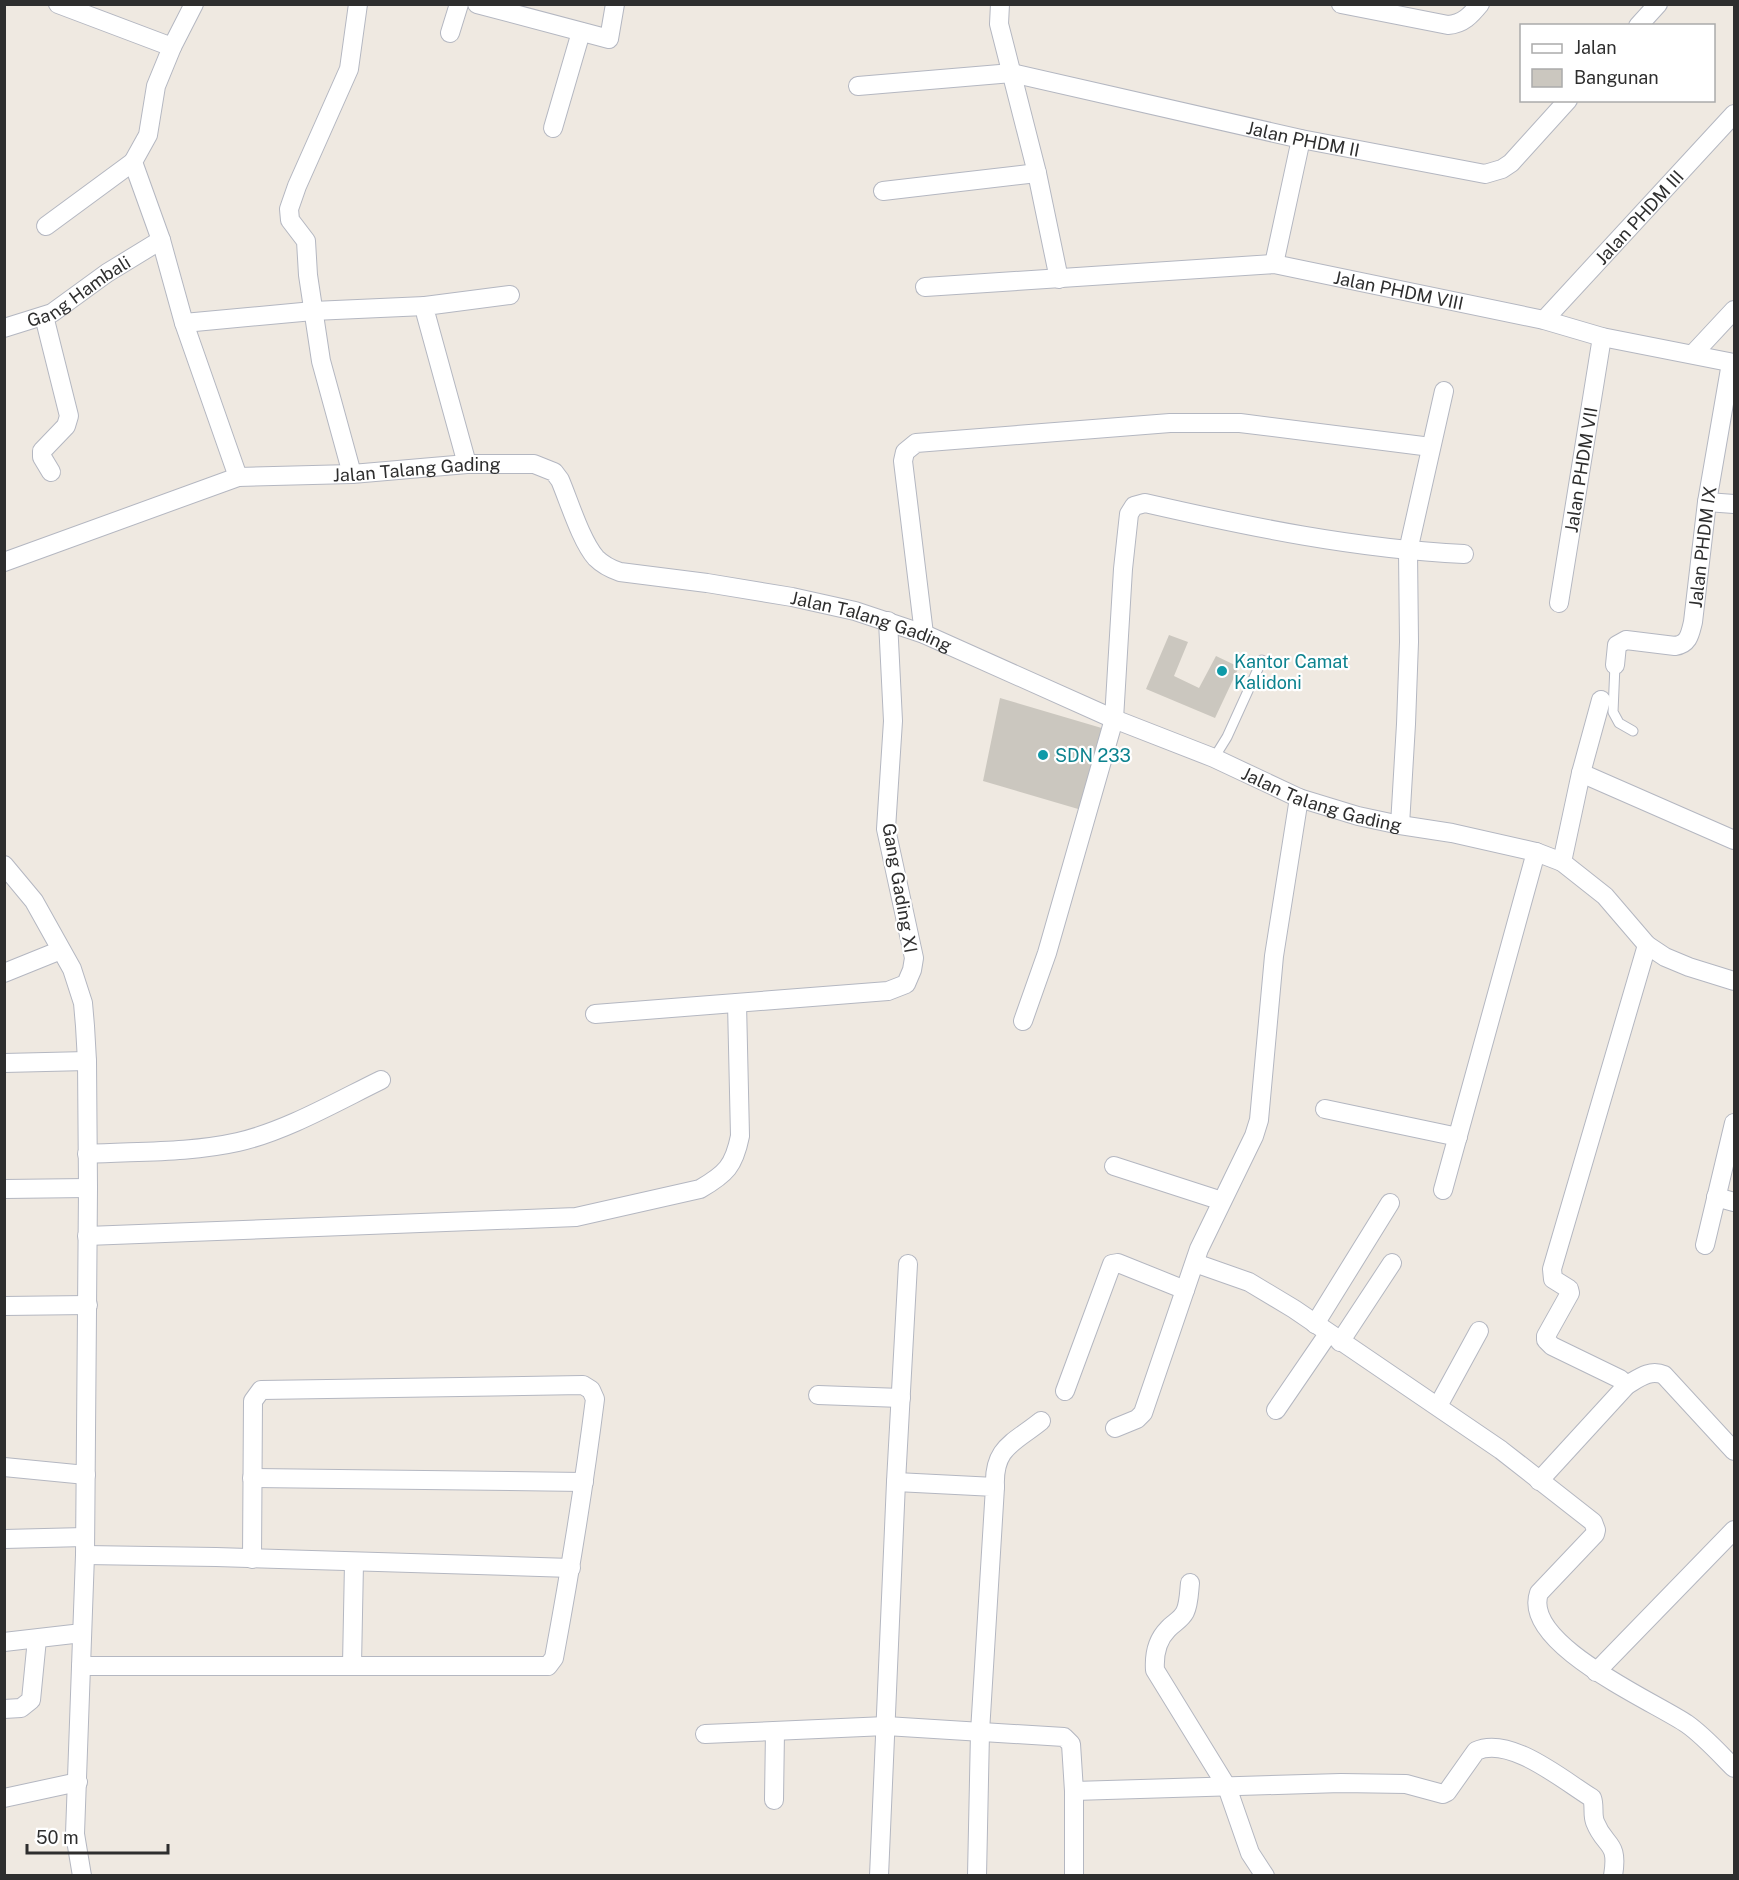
<svg xmlns="http://www.w3.org/2000/svg" width="1739" height="1880" viewBox="0 0 1739 1880" font-family="'Public Sans',sans-serif">
  <style>
    .building { fill: #cbc7bf }
    .lines { fill: none; stroke-linecap: round; stroke-linejoin: round }
    .lane-casing { stroke: #b4b7c1; stroke-width: 11 }
    .street-casing { stroke: #b4b7c1; stroke-width: 20 }
    .lane { stroke: #fff; stroke-width: 9 }
    .street { stroke: #fff; stroke-width: 18 }
    .culture-dot { fill: #0f9aa8; stroke: #fff; stroke-width: 2 }
    .labels { text-anchor: middle; dominant-baseline: central; stroke-width: 4.5; stroke-linejoin: round; paint-order: stroke }
    .street-label { font-size: 18px; fill: #2e2e2e; stroke: #fff }
    .culture-label { font-size: 18px; fill: #0d838f; stroke: #fff; text-anchor: start }
  </style>
  <rect width="100%" height="100%" fill="#efe9e1"/>
  <path class="building" d="M1169 635 1188 642 1174 676 1199 688 1216 656 1239 667 1215 718 1146 689Z
    M1000 698 1105 729 1085 811 983 781Z"/>
  <g class="lines">
    <g class="lane-casing">
      <path id="lane" d="M1615 665 1613 712 1619 723 1633 731
        M1214 758 1227 737 1262 660"/>
    </g>
    <g class="street-casing">
      <g id="street">
        <path d="M58 4 172 47 194 4"/>
        <path d="M477 4 609 39 615 4"/>
        <path d="M1000 4 999 24 1037 173 1059 279"/>
        <path d="M1341 4 1448 25C1463 24 1471 15 1480 4"/>
        <path d="M1638 26 1658 4"/>
        <path d="M450 33 459 4"/>
        <path d="M172 47 156 86 148 135 133 162 161 240 184 323 238 477"/>
        <path id="s1" d="M858 86 1012 73 1301 139 1485 174 1502 169 1511 163 1568 100"/>
        <path d="M553 128 581 32"/>
        <path d="M883 191 1037 173"/>
        <path d="M46 226 133 162"/>
        <path d="M1274 264 1301 139"/>
        <path id="s2" d="M925 287 1274 264 1544 320 1602 337 1734 363"/>
        <path d="M44 316 69 416 66 426 42 451V457L51 472"/>
        <path id="s3" d="M1544 320 1734 114"/>
        <path d="M184 323 313 311 425 306"/>
        <path id="s4" d="M4 328 52 313 107 273 161 240"/>
        <path d="M1693 354 1734 310"/>
        <path d="M467 464 426 315 425 306 510 295"/>
        <path d="M352 474 321 361 308 275 306 241 290 220 289 209 297 186 349 69 358 4"/>
        <path d="M1707 502 1734 504"/>
        <path id="s5" d="M4 562 238 477 352 474 467 464H534L554 472 560 480C569 501 581 541 596 558 603 565 611 569 620 572L707 583 792 597 855 611 924 634 1114 719 1214 758 1299 798 1358 816 1400 825 1452 833 1536 852 1562 862 1605 896 1647 945 1665 957 1689 967 1734 981"/>
        <path id="s6" d="M1559 603 1602 337"/>
        <path d="M924 634 903 461 905 452 916 443 1170 423H1240L1431 447"/>
        <path id="s7" d="M1615 665 1617 645 1626 640 1675 646C1689 644 1690 634 1693 622L1707 502 1731 363"/>
        <path d="M1581 773 1734 840"/>
        <path d="M1400 825 1406 724 1409 642 1408 551 1444 391"/>
        <path d="M1562 862 1581 773 1601 700"/>
        <path d="M4 865 34 901 72 969 83 1003 85 1026 87 1061 88 1188 85 1555 75 1834 82 1876"/>
        <path d="M4 973 61 950"/>
        <path d="M595 1014 888 991 906 984 912 970 914 958 886 829 893 721 888 621"/>
        <path d="M1023 1021 1047 953 1114 719 1123 569 1129 514 1134 506 1145 503C1250 527 1356 549 1464 554"/>
        <path d="M4 1063 87 1061"/>
        <path d="M1325 1109 1458 1137"/>
        <path d="M87 1154C137 1151 189 1153 238 1142 286 1131 336 1102 381 1080"/>
        <path d="M1114 1166 1222 1201"/>
        <path d="M4 1189 88 1188"/>
        <path d="M1443 1190 1536 852"/>
        <path d="M1716 1197 1734 1202"/>
        <path d="M87 1236 576 1217 700 1189C726 1174 734 1166 740 1136L737 1003"/>
        <path d="M1705 1245 1734 1123"/>
        <path d="M1195 1263 1249 1282 1294 1309 1501 1450 1593 1522 1596 1530 1595 1534 1539 1593C1521 1644 1653 1701 1687 1724 1704 1736 1720 1754 1734 1768"/>
        <path d="M4 1306 88 1305"/>
        <path d="M1315 1324 1390 1203"/>
        <path d="M1340 1342 1392 1263"/>
        <path d="M1627 1385C1639 1378 1650 1369 1664 1375L1734 1451"/>
        <path d="M1065 1391 1112 1264 1118 1263 1185 1290"/>
        <path d="M818 1395 901 1398"/>
        <path d="M1438 1406 1479 1331"/>
        <path d="M1276 1410 1328 1334"/>
        <path d="M1115 1428 1137 1419 1143 1413 1199 1249 1254 1136 1259 1120 1274 956 1299 798"/>
        <path d="M4 1467 86 1475"/>
        <path d="M252 1478 584 1482"/>
        <path d="M1539 1481 1627 1385 1620 1379 1552 1346 1546 1340V1336L1570 1293 1569 1289 1553 1279 1552 1269 1647 945"/>
        <path d="M896 1482 995 1487 980 1732 977 1876"/>
        <path d="M995 1487C993 1447 1014 1443 1041 1421"/>
        <path d="M4 1539 85 1537"/>
        <path d="M85 1555 216 1557 571 1568"/>
        <path d="M1190 1583C1189 1592 1189 1604 1185 1612 1181 1620 1173 1623 1168 1629 1157 1640 1154 1655 1155 1670L1227 1787 1250 1853 1265 1876"/>
        <path d="M4 1642 82 1633"/>
        <path d="M352 1665 354 1563"/>
        <path d="M81 1666H548L554 1658C570 1572 584 1486 595 1399L591 1390 583 1385 261 1390 253 1401 252 1559"/>
        <path d="M1596 1672 1734 1530"/>
        <path d="M4 1709 21 1708 31 1700 37 1639"/>
        <path d="M705 1734 886 1726 1064 1737 1071 1744 1074 1791V1876"/>
        <path d="M1074 1791 1341 1783 1406 1784 1443 1794 1447 1792 1476 1751C1510 1735 1564 1781 1592 1798 1595 1806 1592 1814 1595 1822 1605 1848 1619 1840 1613 1876"/>
        <path d="M4 1798 78 1782"/>
        <path d="M774 1800 775 1731"/>
        <path d="M879 1876 896 1482 908 1264"/>
      </g>
    </g>
    <use href="#lane" class="lane"/>
    <use href="#street" class="street"/>
  </g>
  <g class="culture-dot">
    <circle cx="1222" cy="671" r="6"/>
    <circle cx="1043" cy="755" r="6"/>
  </g>
  <g class="labels">
    <g class="street-label">
      <text stroke="none"><textPath href="#s1" startOffset="453">Jalan PHDM II</textPath></text>
      <text stroke="none"><textPath href="#s3" startOffset="140">Jalan PHDM III</textPath></text>
      <text stroke="none"><textPath href="#s4" startOffset="84">Gang Hambali</textPath></text>
      <text stroke="none"><textPath href="#s2" startOffset="477">Jalan PHDM VIII</textPath></text>
      <text stroke="none"><textPath href="#s5" startOffset="428">Jalan Talang Gading</textPath></text>
      <text stroke="none"><textPath href="#s6" startOffset="135">Jalan PHDM VII</textPath></text>
      <text stroke="none"><textPath href="#s7" startOffset="188">Jalan PHDM IX</textPath></text>
      <text stroke="none"><textPath href="#s5" startOffset="948">Jalan Talang Gading</textPath></text>
      <text stroke="none"><textPath href="#s5" startOffset="1434">Jalan Talang Gading</textPath></text>
      <text transform="translate(900 888) rotate(80)">Gang Gading XI</text>
    </g>
    <g class="culture-label">
      <text x="1234" y="661">Kantor Camat<tspan x="1234" dy="21">Kalidoni</tspan></text>
      <text x="1055" y="755">SDN 233</text>
    </g>
  </g>
  <rect width="1739" height="1880" fill="none" stroke="#2e2e2e" stroke-width="12"/>
  <rect x="1520" y="24" width="195" height="78" fill="#ffffff" stroke="#ababab" stroke-width="1.5"/>
  <rect x="1532" y="44" width="30" height="9" fill="#ffffff" stroke="#ababab" stroke-width="1.5"/>
  <text x="1574" y="54" font-size="18" fill="#2e2e2e">Jalan</text>
  <rect x="1532" y="69" width="30" height="18" fill="#cbc7bf" stroke="#ababab" stroke-width="1.5"/>
  <text x="1574" y="84" font-size="18" fill="#2e2e2e">Bangunan</text>
  <path d="M27 1844v9h141v-9" fill="none" stroke="#2e2e2e" stroke-width="3"/>
  <text x="36" y="1844" font-size="18" fill="#2e2e2e" stroke="#ffffff" stroke-width="4.5" paint-order="stroke">50 m</text>
</svg>
